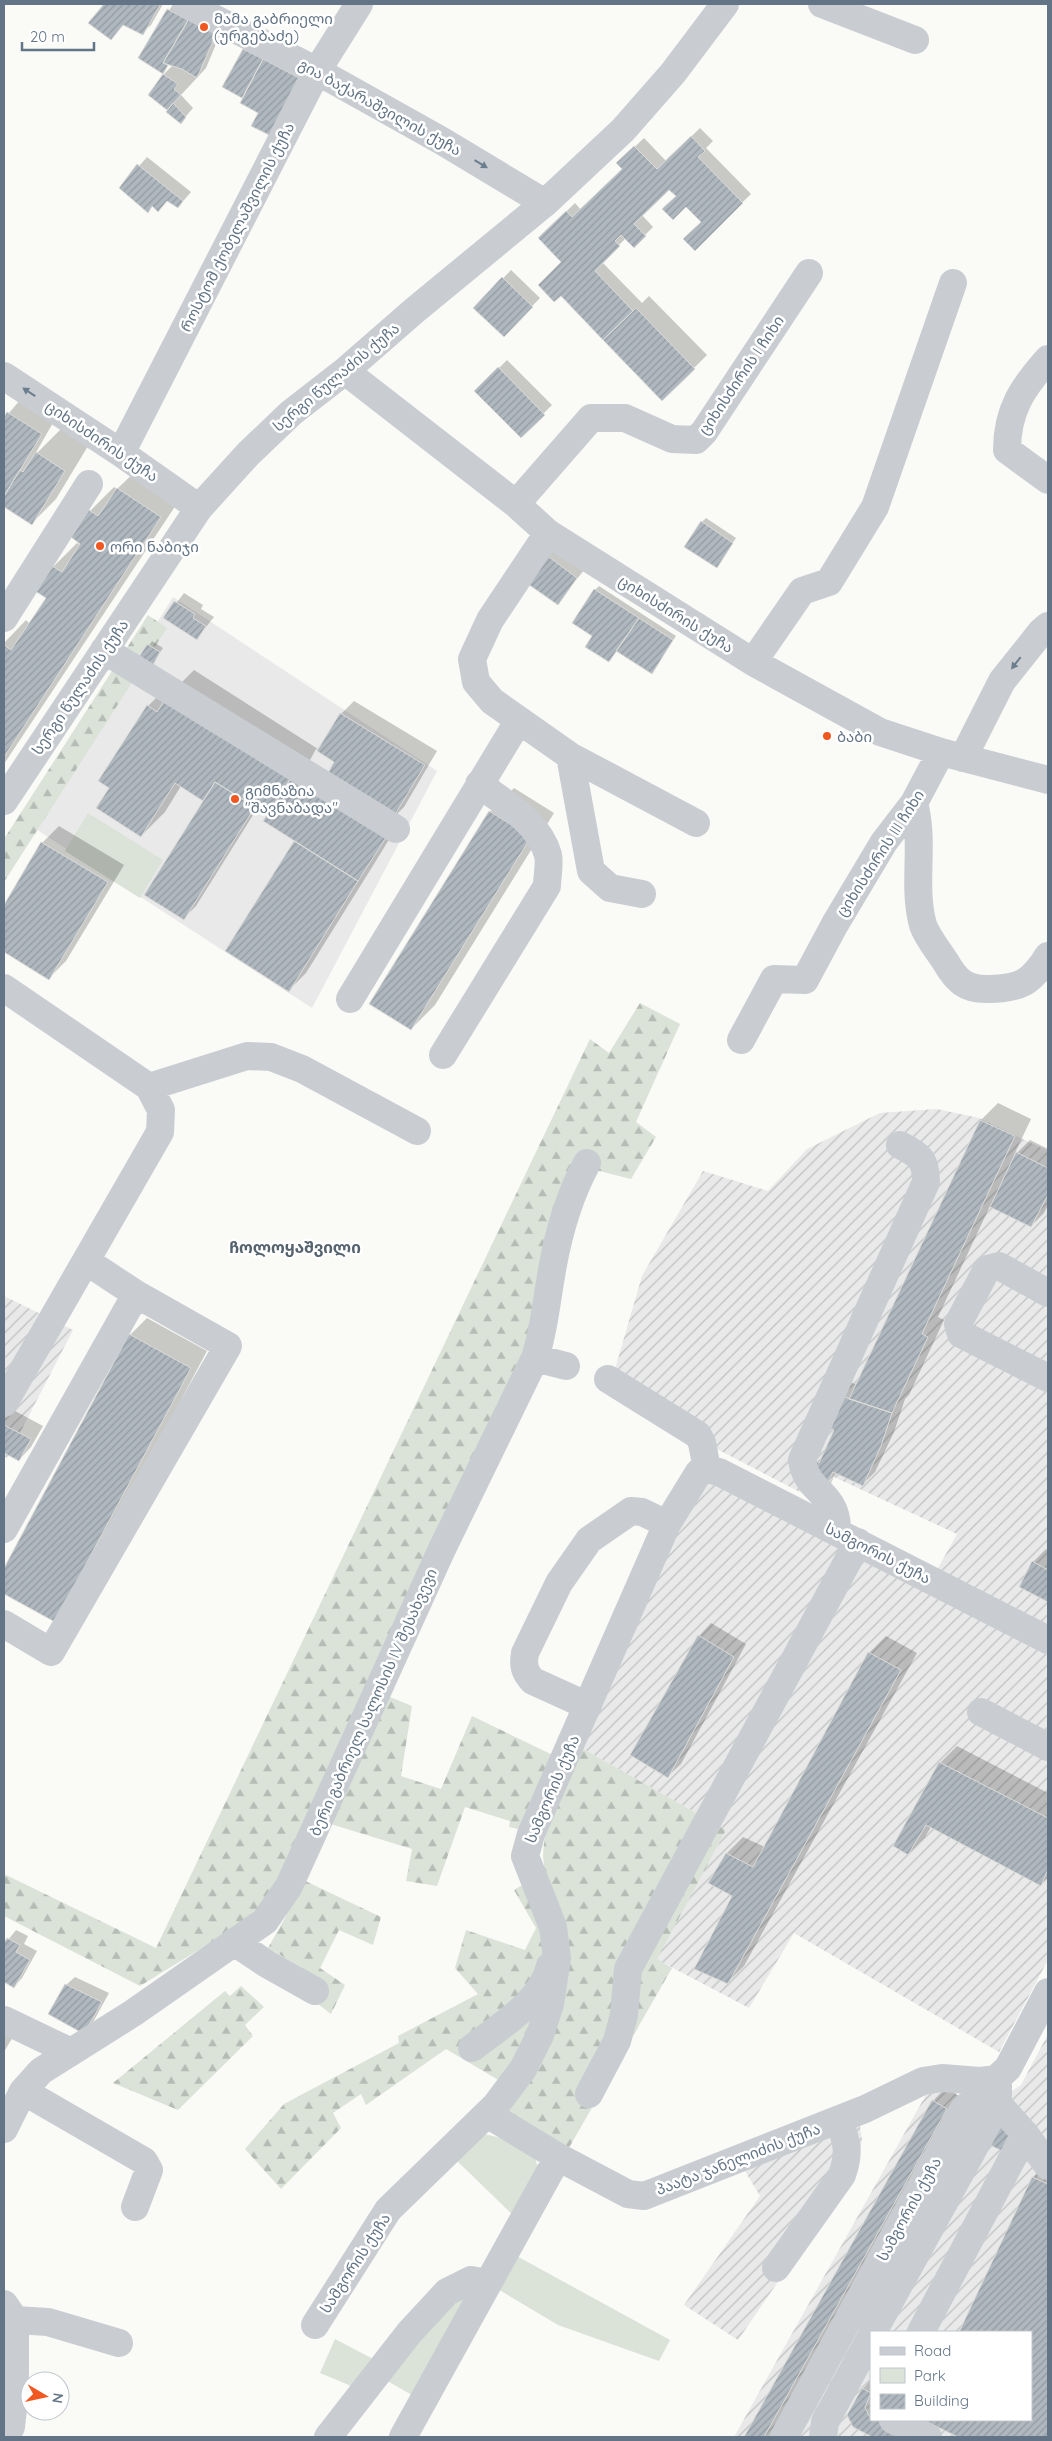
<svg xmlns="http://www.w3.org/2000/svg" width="1052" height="2441" viewBox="0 0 1052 2441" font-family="Quicksand,'Noto Sans Georgian',sans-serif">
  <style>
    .built { fill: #e8e9e8 }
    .industrial { fill: url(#industrial-furrows); fill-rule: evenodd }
    .green { fill: #dbe2d8 }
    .forest { fill: url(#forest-firs) }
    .shadow { fill: #0003; fill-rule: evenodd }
    .building { fill: url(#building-hatch); stroke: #dbdcd9 }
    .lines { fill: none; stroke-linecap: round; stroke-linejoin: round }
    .minor { stroke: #c9cdd1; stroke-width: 28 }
    .oneway { fill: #6c7d8d }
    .poi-dot { fill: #f15720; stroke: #fff; stroke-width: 2 }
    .labels { text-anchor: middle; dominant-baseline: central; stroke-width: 5; stroke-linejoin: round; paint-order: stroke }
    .poi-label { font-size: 15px; fill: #627485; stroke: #fff; text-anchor: start }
    .street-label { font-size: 15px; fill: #627485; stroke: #fff }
    .neighbourhood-label { font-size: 16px; font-weight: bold; fill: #55636f; stroke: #fff }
  </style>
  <defs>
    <pattern id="industrial-furrows" width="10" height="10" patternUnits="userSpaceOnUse" patternTransform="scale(1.25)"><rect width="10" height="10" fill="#e8e9e8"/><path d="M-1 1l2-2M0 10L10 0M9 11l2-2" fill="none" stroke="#bfc1c2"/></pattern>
    <pattern id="forest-firs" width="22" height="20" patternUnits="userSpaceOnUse" patternTransform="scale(1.25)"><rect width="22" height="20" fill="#dbe2d8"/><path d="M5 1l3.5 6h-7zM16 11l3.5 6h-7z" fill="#b5bcb5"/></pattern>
    <pattern id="building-hatch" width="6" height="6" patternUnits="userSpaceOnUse" patternTransform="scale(1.25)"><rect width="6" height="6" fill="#b0b8bf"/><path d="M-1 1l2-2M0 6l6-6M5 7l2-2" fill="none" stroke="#939aa1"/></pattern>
  </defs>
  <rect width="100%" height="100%" fill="#fafaf7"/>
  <path class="built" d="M173 597 437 771 312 1008 31 826Z"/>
  <path class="industrial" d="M937 1109 979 1118 1048 1151V1626L937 1570 957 1534 834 1477 821 1503 715 1448 613 1376 642 1276 703 1171 768 1191 807 1149 880 1113Z
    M4 1296 73 1330 7 1458 4 1456Z
    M705 1478 1048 1655V1960L999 2052 794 1933 749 2008 656 1959 726 1830 578 1746 670 1529Z
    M1048 2034V2437H800L977 2113 1021 2085ZM871 2332H1031V2420H871Z
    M944 2089 956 2093 961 2100 772 2437H734L927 2093Z
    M859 2119 862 2140 857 2167 738 2340 684 2305 760 2196 745 2171Z"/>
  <path class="green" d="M88 813 163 860 140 898 65 851Z
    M485 2134 523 2144 534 2152 538 2169 516 2218 454 2158Z
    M513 2254 670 2340 659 2361 558 2325 496 2288Z
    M462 2296 467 2301 412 2395 382 2378Z
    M335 2339 377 2361 356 2388 320 2373Z"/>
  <path class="forest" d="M148 615 167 628 4 882V839Z
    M640 1003 680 1024 636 1122 656 1137 631 1179 580 1166 526 1347 273 1894 254 1916 140 1986 4 1916V1874L156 1948 590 1039 609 1053Z
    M385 1695 412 1706 401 1776 441 1789 472 1716 559 1758 526 1831 509 1827 510 1821 465 1807 437 1886 406 1881 412 1849 324 1822Z
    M578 1746 726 1830 657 1959 672 1968 566 2153 501 2112 546 2045 548 1899 543 1856 546 1814Z
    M301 1879 381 1917 373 1945 339 1930 320 1968 345 1985 331 2014 292 1984 303 1968 268 1948 285 1918Z
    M527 1882 549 1929 545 2007 505 2084 446 2049 366 2105 361 2094 333 2113 341 2128 281 2189 245 2149 284 2104 399 2043 398 2036 478 1994 455 1968 466 1930 525 1950 536 1928 514 1890Z
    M241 1986 264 2007 245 2025 253 2036 178 2110 113 2083 225 1991 230 1996Z"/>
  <path class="shadow" d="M106 4H163L151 25 142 33 124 24 111 38 90 23Z
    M172 6 193 17 224 25 206 68 181 95 193 108 181 122 173 105 164 74 173 65 169 64 162 72 140 57Z
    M248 46 308 70 259 112 244 98 224 86Z
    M700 128 713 141 706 148 751 194 695 249 702 222 669 188 642 215 653 227 634 246 626 238 602 262 642 303 649 296 707 355 663 399 563 262 539 238 575 203 581 210 623 169 618 163 644 138 666 161Z
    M147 157 191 192 178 207 168 200 153 206 148 211 121 187Z
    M511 270 540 298 512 327 475 308Z
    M507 360 552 405 521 436 476 391Z
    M20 400 54 421 34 456 61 429 88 446 56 499 32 523 4 506V419Z
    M142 465 184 493 4 764V643L26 620 30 624 47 597 53 567 77 543 81 545 90 511 114 487 117 489Z
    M706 518 736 538 717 566 702 522Z
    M554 547 585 569 557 603 527 581Z
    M599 586 676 636 652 672 594 635 595 590Z
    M184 593 203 605 201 609 214 617 197 638 165 618Z
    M152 641 163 648 152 664 141 657Z
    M194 670 318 749 341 714 354 701 437 751 404 807 395 816 401 820 374 864 306 973 289 990 297 841 269 814 258 807 196 906 183 919 205 800 181 786 165 812 141 836 110 787 148 706 172 682 178 686ZM316 749 336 761 329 774 309 762Z
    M514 788 554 813 435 1005 411 1029 490 812Z
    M59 826 124 865 66 961 49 978 4 951V908L42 843Z
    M998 1103 1031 1119 1013 1157 1030 1140 1048 1149V1205L1044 1213 1031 1226 990 1206 938 1317 944 1320 909 1395 905 1399 894 1432 875 1472 862 1485 837 1473 826 1484 817 1462 825 1454 836 1430 827 1427 850 1382 857 1385 981 1120Z
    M147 1318 207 1351 72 1604 55 1620 4 1593V1571L130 1335Z
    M4 1405 43 1426 31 1447 19 1460 4 1451Z
    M1046 1549 1048 1551V1601L1020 1586 1033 1562Z
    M711 1623 746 1644 681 1764 668 1776 699 1636Z
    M886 1636 917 1653 744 1966 727 1983 733 1896 727 1853 743 1837 765 1847 869 1653Z
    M957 1746 1048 1793V1877L1040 1885 931 1827 925 1837 908 1854 895 1846 940 1763Z
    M16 1930 28 1936 24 1944 37 1951 22 1978 14 1987 4 1982V1945Z
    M75 1977 109 1993 92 2024 84 2033 66 1985Z
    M4 2030 14 2035 4 2052Z
    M945 2088 959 2096 769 2437H746L933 2101Z
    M1048 2162V2437H960L926 2420H1031V2332H960L1033 2177Z
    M871 2380V2420H901L931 2437H875L854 2426 863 2389Z"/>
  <path class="building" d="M104 4H158L160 5 143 35 123 25 111 40 88 23Z
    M167 9 188 20 163 63 168 65 163 74 138 58Z
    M189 19 216 34 197 78 182 69 163 63Z
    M243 49 263 59 242 98 222 87Z
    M263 59 301 79 271 136 251 126 258 113 240 103Z
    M163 74 178 84 174 89 181 95 167 110 148 95Z
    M173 103 186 117 181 124 166 112Z
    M691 136 705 151 698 157 743 203 695 251 683 239 701 222 686 207 673 220 662 209 676 196 669 190 634 224 646 236 634 248 621 235 615 241 620 246 595 271 633 311 603 340 561 296 554 302 538 285 561 262 538 238 566 211 572 217 622 169 616 163 634 146 657 169Z
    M137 164 183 201 178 208 167 201 158 212 152 206 148 213 119 188Z
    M502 277 533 307 504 337 473 308Z
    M636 308 695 369 662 401 603 340Z
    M498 367 545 415 521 438 474 391Z
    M7 412 42 434 4 496V417Z
    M36 452 65 471 32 525 4 507V496L20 470 23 472Z
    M117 488 161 517 4 757V645L11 650 46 598 35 591 52 566 62 572 80 544 71 537 89 510 98 516Z
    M701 521 733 543 717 568 684 547Z
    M545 554 577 578 558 605 525 582Z
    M594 589 639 618 609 662 585 647 592 636 572 623Z
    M174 601 195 614 193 618 206 626 197 640 163 618Z
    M639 618 673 640 652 674 616 651Z
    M147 644 160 652 153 665 139 657Z
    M169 693 294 773 268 815 215 782 203 801 175 783 141 837 96 808 109 788 98 781 147 705 157 712Z
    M340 713 425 765 391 821 324 780 334 762 317 751Z
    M294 773 389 833 358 881 263 821Z
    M215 782 255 807 184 920 144 895Z
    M489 811 531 837 411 1030 369 1004Z
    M294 841 358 881 289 992 225 951Z
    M41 842 108 882 49 980 4 952V905Z
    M980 1120 1015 1136 922 1334 928 1337 892 1413 849 1399Z
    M1016 1152 1048 1168V1195L1031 1227 990 1207Z
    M129 1334 191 1368 55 1622 4 1594V1568Z
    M836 1394 892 1413 881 1446 863 1486 833 1472 826 1486 813 1468 816 1461 819 1463 834 1430 825 1427Z
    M4 1425 31 1439 19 1461 4 1453Z
    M1032 1561 1048 1570V1602L1019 1587Z
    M698 1635 734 1657 668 1778 630 1755Z
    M868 1652 901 1670 728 1984 694 1969 732 1896 708 1883 726 1853 753 1867Z
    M939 1762 1048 1818V1869L1041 1886 926 1825 908 1855 893 1846Z
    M7 1938 20 1945 16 1952 30 1960 14 1988 4 1982V1943Z
    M65 1984 102 2002 84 2034 48 2014Z
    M932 2100 947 2109 764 2437H744Z
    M995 2121 1012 2129 1002 2151 984 2142Z
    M1032 2177 1048 2184V2437H958L923 2420H1031V2332H959Z
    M862 2388 871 2393 865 2407 871 2420H878L908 2437H872L853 2427 847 2415Z"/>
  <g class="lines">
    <path class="minor" d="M186 4 317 71 442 141 545 203
      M822 4 915 40
      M1048 359C1023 387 1007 410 1007 450L1048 480
      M345 371 516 504 548 533 753 662 880 732 941 752 1048 780
      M4 376 121 453 199 508
      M121 453 317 71 359 4
      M516 504 591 418H625L672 439 696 440 704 432 809 273
      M548 533 490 620 472 659 476 682 492 701 570 756 696 823
      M4 618 89 484
      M104 650 396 829
      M753 662 802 591 829 582 875 507 953 283
      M570 756 591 871 610 888 642 894
      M963 758 1002 681 1041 632 1048 626
      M4 801 199 508 249 453 291 413 345 371 415 310 545 203 623 130 673 73 725 4
      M914 803C925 844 912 885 923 925 927 937 938 950 945 961 956 980 965 990 989 989 1021 988 1031 983 1048 956
      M4 988 149 1087 161 1110 160 1132 4 1403
      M350 999 519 720
      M741 1040 774 979 805 980 835 924 884 842 914 803 941 752
      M443 1055 547 886C547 877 550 864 548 855 539 822 504 803 479 784
      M149 1087 247 1056 271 1057 302 1069 417 1131
      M86 1261 136 1294
      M1048 1293 999 1266 987 1269 958 1324 961 1334 1048 1378
      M535 1358 566 1366
      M608 1379 698 1435 702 1443 707 1469
      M4 1529 136 1294 228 1346 51 1652 4 1624
      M837 1531C838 1492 806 1493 802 1460L926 1182C926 1160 920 1155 900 1145
      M588 1706 533 1681C524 1672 523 1665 525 1653L559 1583 589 1540 631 1511 642 1512 667 1524
      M981 1712 1048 1747
      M234 1942 267 1964 315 1991
      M4 2020 69 2051
      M472 2048C500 2026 541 2003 550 1966
      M23 2091 144 2161 149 2170 135 2207
      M589 2094 617 2041 624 2015 628 1969 858 1542
      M998 2104 1025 2134 1048 2166
      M487 2114 558 2157
      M4 2129 23 2091 41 2071 133 2013 265 1921 289 1886 442 1549 535 1358C544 1330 546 1305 551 1276 557 1239 569 1196 587 1163
      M776 2268 842 2175C850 2152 847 2142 839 2120
      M4 2304 15 2320V2391L11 2427 6 2437
      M15 2320 48 2322 119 2343
      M315 2325 388 2210 496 2105 523 2069 540 2035 550 2004 557 1958 553 1927 525 1856 531 1834 667 1524 699 1472 707 1469 719 1472 1048 1640
      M921 2332 1025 2134
      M893 2420 928 2437
      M328 2437 409 2333 447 2292 471 2280 487 2283
      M403 2437 558 2157 628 2194 644 2196 865 2109 923 2081 942 2078 980 2081 998 2079V2104L873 2332
      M784 2437 963 2110 1008 2068 1048 1992
      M823 2437 825 2422 871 2337"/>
  </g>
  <defs><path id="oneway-solid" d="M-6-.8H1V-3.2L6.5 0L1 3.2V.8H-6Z" transform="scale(1.25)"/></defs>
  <g class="oneway">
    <use href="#oneway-solid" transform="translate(481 164) rotate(31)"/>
    <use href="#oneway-solid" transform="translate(29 392) rotate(-147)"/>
    <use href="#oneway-solid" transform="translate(1016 663) rotate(128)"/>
  </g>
  <g class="poi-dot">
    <circle cx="204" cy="27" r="5"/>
    <circle cx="100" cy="546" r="5"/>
    <circle cx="827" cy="736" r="5"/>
    <circle cx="235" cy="799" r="5"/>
  </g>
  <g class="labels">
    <g class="poi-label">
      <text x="214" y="18">მამა გაბრიელი<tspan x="214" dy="17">(ურგებაძე)</tspan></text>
      <text x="110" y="546">ორი ნაბიჯი</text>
      <text x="837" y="736">ბაბი</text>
      <text x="245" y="790">გიმნაზია<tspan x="245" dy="17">"შავნაბადა"</tspan></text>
    </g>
    <g class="street-label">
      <text transform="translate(380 107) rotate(29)">გია ბაქარაშვილის ქუჩა</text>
      <text transform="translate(237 227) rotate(-63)">როსტომ ქობელაშვილის ქუჩა</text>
      <text transform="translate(741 375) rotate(-56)">ციხისძირის I ჩიხი</text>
      <text transform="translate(336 377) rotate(-40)">სერგი წულაძის ქუჩა</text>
      <text transform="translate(102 441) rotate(34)">ციხისძირის ქუჩა</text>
      <text transform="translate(676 614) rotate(32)">ციხისძირის ქუჩა</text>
      <text transform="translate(80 687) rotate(-56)">სერგი წულაძის ქუჩა</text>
      <text transform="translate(880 853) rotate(-57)">ციხისძირის III ჩიხი</text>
      <text transform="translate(878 1553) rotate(27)">სამგორის ქუჩა</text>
      <text transform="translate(373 1702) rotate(-66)">ბერი გაბრიელ სალოსის IV შესახვევი</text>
      <text transform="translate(552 1789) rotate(-67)">სამგორის ქუჩა</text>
      <text transform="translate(738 2159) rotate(-21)">პაატა ჯანელიძის ქუჩა</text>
      <text transform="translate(909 2209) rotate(-61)">სამგორის ქუჩა</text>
      <text transform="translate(355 2263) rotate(-57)">სამგორის ქუჩა</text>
    </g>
    <g class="neighbourhood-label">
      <text x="295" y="1247">ჩოლოყაშვილი</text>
    </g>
  </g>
  <rect width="1052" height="2441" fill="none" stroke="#627485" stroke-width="10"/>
  <rect x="870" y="2331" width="162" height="90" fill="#ffffff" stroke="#c0c7ce"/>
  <rect x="880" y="2347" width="25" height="8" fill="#c9cdd1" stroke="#c0c7ce"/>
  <text x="914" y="2356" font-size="15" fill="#627485">Road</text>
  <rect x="880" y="2368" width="25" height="15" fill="#dbe2d8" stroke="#c0c7ce"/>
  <text x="914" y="2381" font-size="15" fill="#627485">Park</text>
  <rect x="880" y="2394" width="25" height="15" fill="url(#building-hatch)" stroke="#c0c7ce"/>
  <text x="914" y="2406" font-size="15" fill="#627485">Building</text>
  <g transform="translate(45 2396) rotate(99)"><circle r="24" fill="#ffffff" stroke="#c0c7ce"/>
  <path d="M0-4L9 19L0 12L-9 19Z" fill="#f15720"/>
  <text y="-8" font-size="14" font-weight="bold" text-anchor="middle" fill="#627485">N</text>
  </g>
  <path d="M22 42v8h72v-8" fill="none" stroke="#627485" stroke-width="2.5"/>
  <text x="30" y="42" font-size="15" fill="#627485" stroke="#ffffff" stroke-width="4" paint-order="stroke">20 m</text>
</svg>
